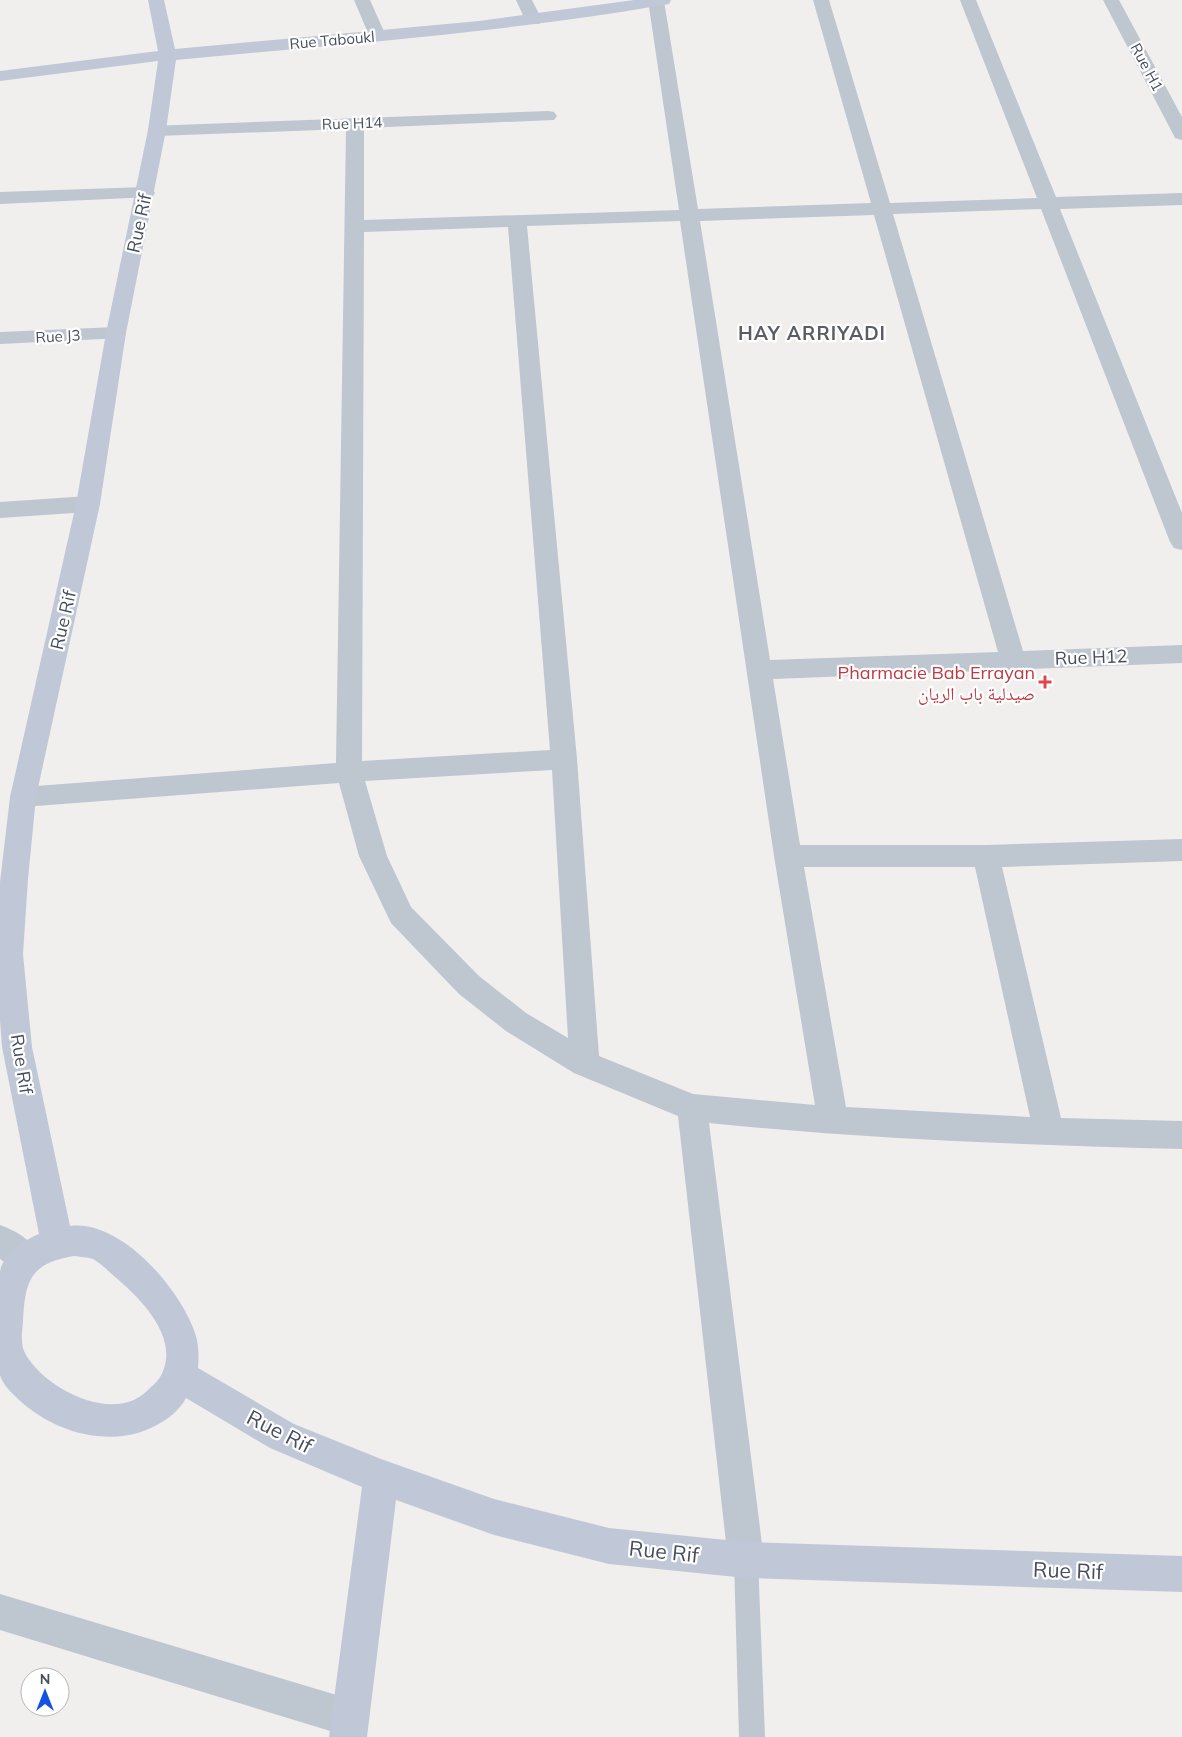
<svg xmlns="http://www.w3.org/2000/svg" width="1182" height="1737" viewBox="0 0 1182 1737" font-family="Mulish,'Noto Naskh Arabic',sans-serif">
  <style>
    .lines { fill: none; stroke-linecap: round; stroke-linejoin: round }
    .lane { fill: #bec6d0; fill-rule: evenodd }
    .street { fill: #bec6d0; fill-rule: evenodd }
    .secondary { fill: #c0c8d7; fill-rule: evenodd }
    .health-dot { fill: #e0444e; stroke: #fff; stroke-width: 2 }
    .labels { text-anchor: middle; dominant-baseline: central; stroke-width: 4.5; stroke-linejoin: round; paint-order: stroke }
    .far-street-label { font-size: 15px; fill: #464e5c; stroke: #fff }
    .street-label { font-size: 18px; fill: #464e5c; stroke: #fff }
    .health-label { font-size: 18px; fill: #be3a42; stroke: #fff; text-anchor: end }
    .far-district-label { font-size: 19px; font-weight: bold; letter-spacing: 1px; fill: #5a5d63; stroke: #fff }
    .near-street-label { font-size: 21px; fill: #464e5c; stroke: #fff }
  </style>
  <rect width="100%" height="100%" fill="#f1eeee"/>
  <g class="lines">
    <path class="lane" d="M746 1548 755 1551 758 1560 765 1737H739L734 1560 737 1551Z"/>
    <path class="street" d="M354 0H370L386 36 383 40 377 41 371 40Z
      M516 0H532L542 20 539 24H527Z
      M648 0 664 1 698 209 871 203 813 0H829L890 203 1037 198 960 0H976L1056 197 1182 193V205L1060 209 1182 513V550L1174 548 1170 542 1041 209 893 214 1023 651 1182 645V663L773 679 800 845H986L1182 839V861L1002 867 1061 1118 1182 1121V1149C1024 1145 866 1139 709 1123L764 1560 759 1573 746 1578 733 1573 728 1560 678 1116 574 1073 506 1031 459 994 391 923 359 856 339 783 23 807 14 804 10 797 14 790 23 787 336 763 346 129 157 136 150 134 148 130 150 126 548 111 554 112 557 116 554 120 364 128V220L679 210ZM874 215 998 652 770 660 700 221ZM680 221 774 856 815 1105 693 1094 599 1056 577 759 527 226ZM508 227 550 750 362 761 364 232ZM552 770 568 1038 526 1013 479 976 411 907 387 856 365 781ZM804 867H975L1030 1117 846 1107Z
      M1103 0H1119L1182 117V140L1175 138 1173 134Z
      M145 187 152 189 155 193 152 197 0 204V192Z
      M116 327 123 328 126 333 123 338 0 344V332Z
      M88 496 96 498 100 504 96 510 88 512 0 518V502Z
      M0 1225C17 1231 35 1242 42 1259L37 1270 26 1274 15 1270 0 1259Z
      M0 1594 350 1699 363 1705 369 1718 363 1731 350 1737 0 1630Z"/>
    <path class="secondary" d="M148 0H164L175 49 479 21 634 0H671L669 4 663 5C502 33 339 44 176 60L166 130 126 333 100 504 36 797 28 879 23 954 32 1047 70 1226C121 1219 181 1290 195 1333 199 1345 199 1356 198 1368L294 1424 381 1459 494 1499 609 1528 746 1542 1182 1556V1592L746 1578 609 1564 494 1535 396 1500 367 1737H329L362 1487 270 1448 186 1398C180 1410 167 1420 155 1426 111 1449 54 1433 18 1399 12 1393 2 1384 0 1375 0 1370 0 1362 0 1356 0 1338 0 1321 0 1303 0 1293 0 1282 0 1272 3 1253 23 1241 39 1234L2 1047 0 1020V882L10 797 76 504 106 333 148 130 158 61 0 81V71L158 51ZM74 1256C80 1257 87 1257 93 1259 100 1263 107 1270 114 1276 139 1297 178 1335 163 1371 160 1380 153 1385 147 1391 113 1424 46 1389 26 1355 20 1346 22 1332 23 1322 25 1281 30 1263 74 1256Z"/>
  </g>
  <path class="health-dot" d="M1042.5 674.5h5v5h5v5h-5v5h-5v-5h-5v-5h5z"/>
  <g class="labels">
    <g class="far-street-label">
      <text transform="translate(332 40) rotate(-5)">Rue Taboukl</text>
      <text transform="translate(1147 67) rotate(62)">Rue H1</text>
      <text transform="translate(352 123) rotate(-2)">Rue H14</text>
      <text transform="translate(58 336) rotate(-3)">Rue J3</text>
    </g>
    <g class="street-label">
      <text transform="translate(139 223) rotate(-78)">Rue Rif</text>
      <text transform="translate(63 620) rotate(-77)">Rue Rif</text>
      <text transform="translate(1091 657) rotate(-2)">Rue H12</text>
      <text transform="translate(22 1064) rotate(81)">Rue Rif</text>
    </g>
    <g class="health-label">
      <text x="1035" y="672">Pharmacie Bab Errayan<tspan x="1035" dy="21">صيدلية باب الريان</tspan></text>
    </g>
    <g class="far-district-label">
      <text x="812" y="333">HAY ARRIYADI</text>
    </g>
    <g class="near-street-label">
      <text transform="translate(280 1431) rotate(27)">Rue Rif</text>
      <text transform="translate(664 1551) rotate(6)">Rue Rif</text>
      <text transform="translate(1068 1570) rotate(2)">Rue Rif</text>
    </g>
  </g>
  <g transform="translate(45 1692)"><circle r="24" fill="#ffffff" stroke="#b5b8be"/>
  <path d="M0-4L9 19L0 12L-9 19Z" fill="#1552e3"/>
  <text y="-8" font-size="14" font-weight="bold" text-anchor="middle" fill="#464e5c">N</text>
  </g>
</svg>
